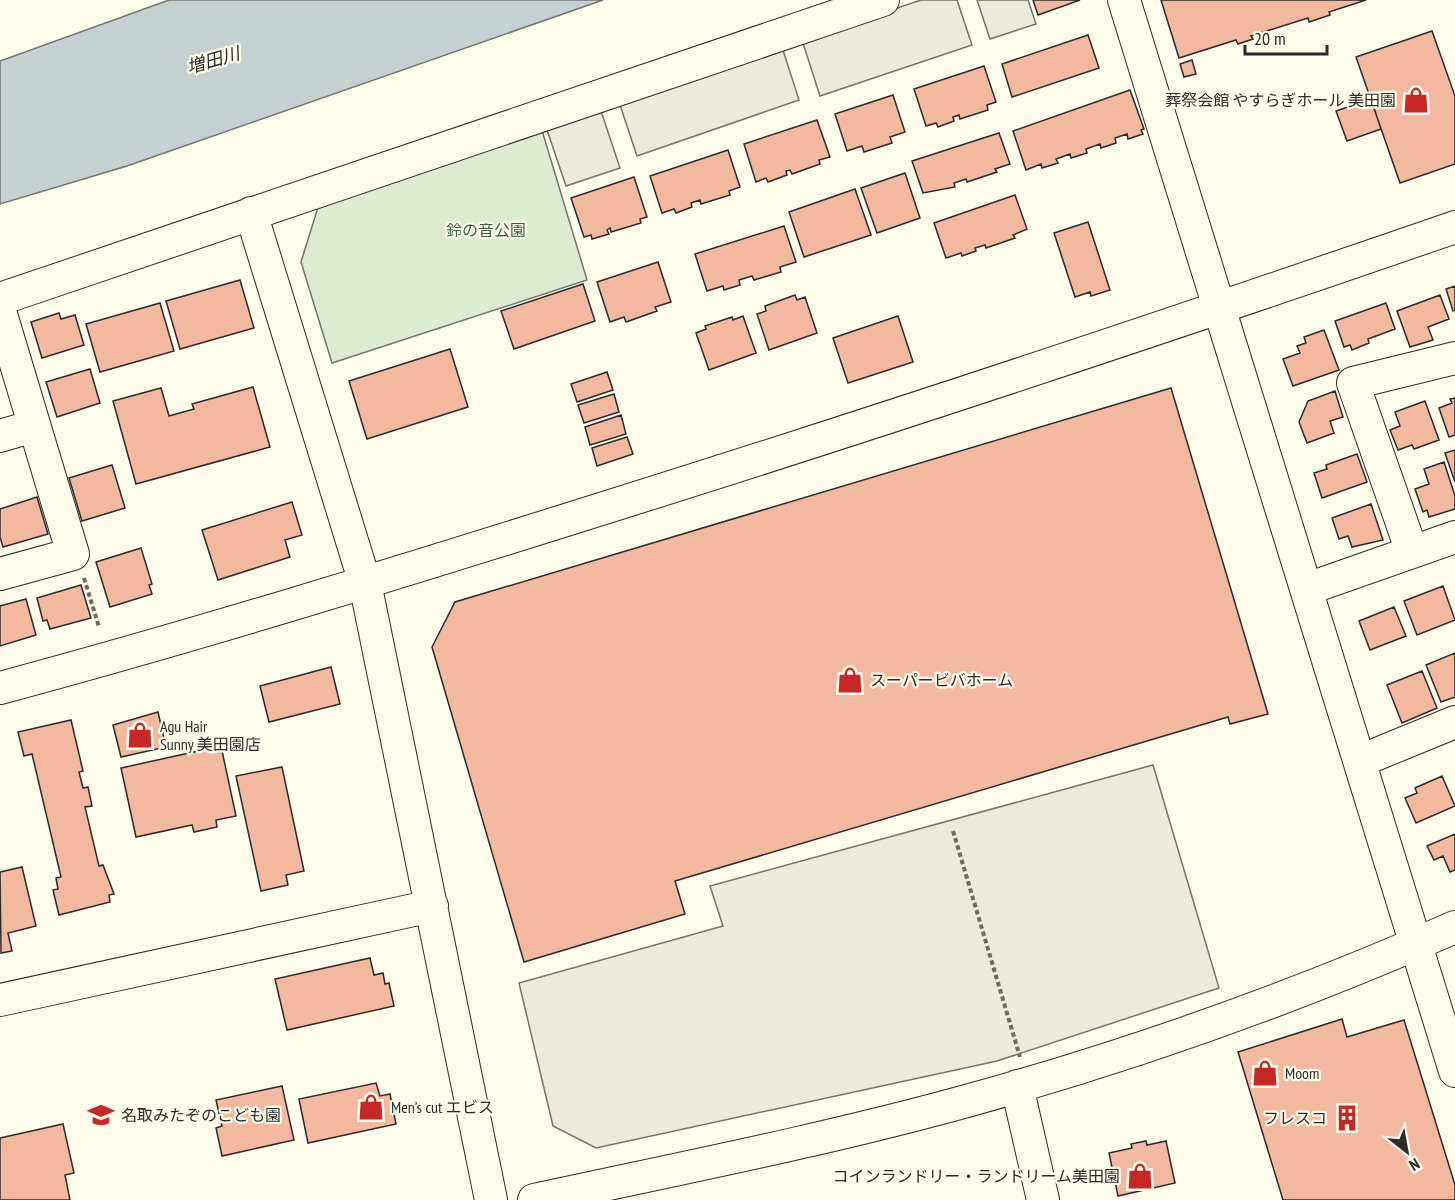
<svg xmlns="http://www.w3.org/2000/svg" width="1455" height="1200" viewBox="0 0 1455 1200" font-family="'PT Sans Narrow','Noto Sans JP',sans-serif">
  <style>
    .green { fill: #deebd1; stroke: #74746e; stroke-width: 1.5 }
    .parking { fill: #eceadb; stroke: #74746e; stroke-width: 1.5 }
    .water { fill: #c7d0d0; stroke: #74746e; stroke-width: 1.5 }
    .building { fill: #f2b8a0; stroke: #2b2b2b; stroke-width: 1.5 }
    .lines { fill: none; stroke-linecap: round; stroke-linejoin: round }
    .minor-casing { stroke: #2b2b2b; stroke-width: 34 }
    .path { stroke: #6a6964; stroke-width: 4; stroke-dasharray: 4.5 3; stroke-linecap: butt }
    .minor { stroke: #fdfbea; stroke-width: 32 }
    .labels { text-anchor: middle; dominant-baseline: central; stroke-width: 4.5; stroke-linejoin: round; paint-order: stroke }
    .poi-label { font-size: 16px; fill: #2b2b2b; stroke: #fdfbea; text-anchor: start }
    .park-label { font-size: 16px; fill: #34623c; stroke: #fdfbea }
    .water-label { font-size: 18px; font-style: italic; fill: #2b2b2b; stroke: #fdfbea }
  </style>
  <rect width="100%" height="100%" fill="#fdfbea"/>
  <path class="green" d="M541 127 587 280 332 363 301 262 319 204Z"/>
  <path class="parking" d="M921 0H957L972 45 820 96 802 40Z
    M977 0H1028L1036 24 990 39Z
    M782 47 799 100 637 156 619 102Z
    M600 108 620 168 566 186 546 127Z
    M1153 765 1219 988 997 1061 596 1148 553 1126 519 983 723 926 710 886Z"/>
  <path class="water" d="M169 0H603L127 166 0 204V61Z"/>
  <path class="building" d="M1033 0H1080L1038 15Z
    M1161 0H1366L1329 12 1330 15 1309 22 1308 18 1251 36 1253 39 1238 44 1236 40 1179 58Z
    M1432 31 1455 96V164L1400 183 1356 57Z
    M1088 35 1099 68 1012 97 1002 64Z
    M1192 60 1196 74 1184 77 1180 64Z
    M984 66 996 102 987 105 988 110 960 119 959 115 953 117 954 121 938 127 936 123 926 126 914 89Z
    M1130 90 1144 129 1141 130 1143 134 1128 139 1127 134 1115 138 1116 143 1101 148 1100 144 1086 149 1087 153 1071 158 1070 154 1056 159 1058 163 1042 168 1041 164 1026 170 1013 131Z
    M893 95 905 132 890 137 892 143 864 152 862 146 847 151 835 114Z
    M1371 99 1381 129 1347 141 1336 111Z
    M817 120 830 157 819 160 820 164 792 174 790 170 786 171 787 175 768 182 766 178 756 182 744 144Z
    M999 133 1010 164 995 169 997 172 967 182 966 179 954 183 955 187 923 193 912 161Z
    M728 150 740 187 729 191 730 195 701 204 700 200 691 203 692 207 676 213 674 209 662 213 650 176Z
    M905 173 920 218 877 233 861 188Z
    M634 177 647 217 640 219 641 223 611 232 610 228 607 230 609 234 592 239 591 235 584 237 571 198Z
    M855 189 871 235 804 257 789 212Z
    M1015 195 1027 229 1013 235 1015 238 986 248 985 245 975 248 976 251 962 256 961 253 946 258 934 223Z
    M1088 222 1110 290 1091 296 1090 292 1075 297 1054 233Z
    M784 226 796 262 780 267 781 272 754 280 752 276 739 280 740 285 724 290 723 286 707 291 695 254Z
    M658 262 671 302 655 307 657 311 626 322 624 317 610 322 597 282Z
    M240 280 254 328 180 349 166 301Z
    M583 284 595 321 514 349 501 311Z
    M1455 286V310L1453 311 1446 289Z
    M795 295 797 300 805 297 817 333 769 350 757 314 766 311 765 306Z
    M1440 295 1449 319 1428 327 1433 340 1410 347 1397 311Z
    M160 303 174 351 100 372 86 324Z
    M1386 303 1395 329 1368 339 1369 343 1352 350 1350 345 1344 347 1335 321Z
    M59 313 61 319 75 315 84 345 42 358 31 322Z
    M743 316 756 353 709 370 696 333 706 329 705 326 732 317 733 320Z
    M898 316 913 362 848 383 833 338Z
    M1324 330 1339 370 1293 386 1283 359 1300 353 1297 346 1306 343 1304 337Z
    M450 349 468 407 367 439 349 381Z
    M90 369 100 403 57 417 46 382Z
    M607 372 613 390 577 402 571 384Z
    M253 387 270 447 136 484 113 401 161 388 169 416 194 409 192 404Z
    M1171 388 1268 714 1230 724 1228 717 675 881 685 914 524 962 432 647 455 602Z
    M1335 391 1343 417 1330 421 1334 433 1307 443 1299 422 1308 401Z
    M614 394 619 412 584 423 578 405Z
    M1455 398V435L1449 437 1439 408 1452 403 1450 399Z
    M1425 401 1439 440 1414 449 1412 445 1398 450 1390 430 1400 426 1395 412Z
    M621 415 626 434 590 445 585 427Z
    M627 437 633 454 597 466 592 448Z
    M1455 450V482L1445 453Z
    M1357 454 1367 482 1322 498 1314 473 1327 469 1326 465Z
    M1444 462 1455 496V509L1429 517 1427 510 1423 512 1415 489 1429 484 1424 469Z
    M112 465 125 508 82 521 69 478Z
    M37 497 48 534 3 547 0 537V509Z
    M292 502 302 535 285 540 290 557 218 580 202 530Z
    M1371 504 1383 540 1352 547 1348 536 1339 539 1332 518Z
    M141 548 152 584 149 585 152 594 110 607 96 562Z
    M81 585 91 618 50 629 47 620 43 621 37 598Z
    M1443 586 1455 620 1417 635 1404 601Z
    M26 599 36 635 0 646V606Z
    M1394 607 1406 636 1370 650 1359 621Z
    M1455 653V697L1441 702 1426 665Z
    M331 667 340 704 269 722 260 686Z
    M1422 671 1437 708 1402 723 1387 685Z
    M158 712 166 747 121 757 113 725Z
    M71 720 83 771 79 772 83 788 88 787 92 806 85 807 99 866 103 865 114 894 109 895 110 902 59 915 53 890 58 889 56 878 61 877 32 754 24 756 18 732Z
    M221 746 236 816 216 820 217 827 194 832 192 825 136 837 121 768Z
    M282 767 304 871 286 875 288 885 261 891 236 776Z
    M1442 776 1455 806 1416 823 1405 798 1417 793 1415 788Z
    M1455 834V870L1450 872 1443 856 1434 860 1427 846Z
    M22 867 36 926 8 933 12 951 1 953 0 872Z
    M370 958 374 975 383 973 385 984 389 983 394 1006 287 1030 275 979Z
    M1342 1019 1347 1037 1404 1020 1455 1185V1200H1283L1238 1052Z
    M376 1083 380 1096 390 1094 396 1124 308 1143 299 1099Z
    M282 1086 294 1140 222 1156 216 1128 222 1126 216 1100Z
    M63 1124 74 1173 65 1175 70 1200H0V1138Z
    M1146 1141 1147 1145 1166 1141 1175 1183 1118 1196 1109 1153 1132 1148 1131 1144Z"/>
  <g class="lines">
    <g class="minor-casing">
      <path id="minor" d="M1124 0 1455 1071
        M251 213 365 583 491 1200
        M0 299 883 0
        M0 311 73 554 0 574
        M0 436 34 426
        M1412 552 1353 383 1455 358
        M1307 589 1455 537
        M0 688C190 637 378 579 566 520 864 427 1160 329 1455 227
        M1360 761 1455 722
        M0 1000 432 906
        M1017 1086 1043 1200
        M534 1200C677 1169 821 1141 963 1102 1131 1056 1296 997 1455 927"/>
    </g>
    <path class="path" d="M84 578 99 627
      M953 831 1020 1057"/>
    <use href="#minor" class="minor"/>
  </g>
  <defs>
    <g id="shop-bare" transform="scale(2.07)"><path d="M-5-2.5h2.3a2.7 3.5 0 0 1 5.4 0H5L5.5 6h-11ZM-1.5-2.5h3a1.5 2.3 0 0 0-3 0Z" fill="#c62828" stroke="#fdfbea" stroke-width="2.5" paint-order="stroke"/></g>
    <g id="school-bare" transform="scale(2.07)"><path d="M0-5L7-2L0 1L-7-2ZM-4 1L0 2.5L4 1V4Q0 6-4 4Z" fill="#c62828" stroke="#fdfbea" stroke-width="2.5" paint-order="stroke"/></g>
    <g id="building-bare" transform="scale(2.07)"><path d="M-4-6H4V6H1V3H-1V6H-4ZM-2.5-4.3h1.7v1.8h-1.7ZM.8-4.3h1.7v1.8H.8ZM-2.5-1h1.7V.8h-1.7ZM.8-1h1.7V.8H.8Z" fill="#c62828" stroke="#fdfbea" stroke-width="2.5" paint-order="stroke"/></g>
  </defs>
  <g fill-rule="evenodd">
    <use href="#shop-bare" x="1416" y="100"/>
    <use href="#shop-bare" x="850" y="680"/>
    <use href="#shop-bare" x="140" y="735"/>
    <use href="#shop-bare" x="1265" y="1073"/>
    <use href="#shop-bare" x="371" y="1107"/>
    <use href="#school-bare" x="101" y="1115"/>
    <use href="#building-bare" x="1347" y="1118"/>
    <use href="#shop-bare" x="1140" y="1176"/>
  </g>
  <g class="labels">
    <g class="poi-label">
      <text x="1396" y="100" text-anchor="end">葬祭会館 やすらぎホール 美田園</text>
      <text x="870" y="680">スーパービバホーム</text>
      <text x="160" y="726">Agu Hair<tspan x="160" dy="18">Sunny 美田園店</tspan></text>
      <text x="1285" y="1073">Moom</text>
      <text x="391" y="1107">Men’s cut エビス</text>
      <text x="121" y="1115">名取みたぞのこども園</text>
      <text x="1327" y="1118" text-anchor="end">フレスコ</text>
      <text x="1120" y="1176" text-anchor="end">コインランドリー・ランドリーム美田園</text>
    </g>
    <g class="park-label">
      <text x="486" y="230">鈴の音公園</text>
    </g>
    <g class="water-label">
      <text transform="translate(213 60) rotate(-16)">増田川</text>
    </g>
  </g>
  <g transform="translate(1407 1152) rotate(149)" stroke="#fdfbea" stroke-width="4.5" paint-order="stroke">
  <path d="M0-4.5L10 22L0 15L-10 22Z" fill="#2b2b2b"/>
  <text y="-9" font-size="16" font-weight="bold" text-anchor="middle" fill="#2b2b2b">N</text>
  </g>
  <path d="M1245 45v9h82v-9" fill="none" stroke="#2b2b2b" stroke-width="3"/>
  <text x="1254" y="45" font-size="18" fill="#2b2b2b" stroke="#fdfbea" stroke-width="4.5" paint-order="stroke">20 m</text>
</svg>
